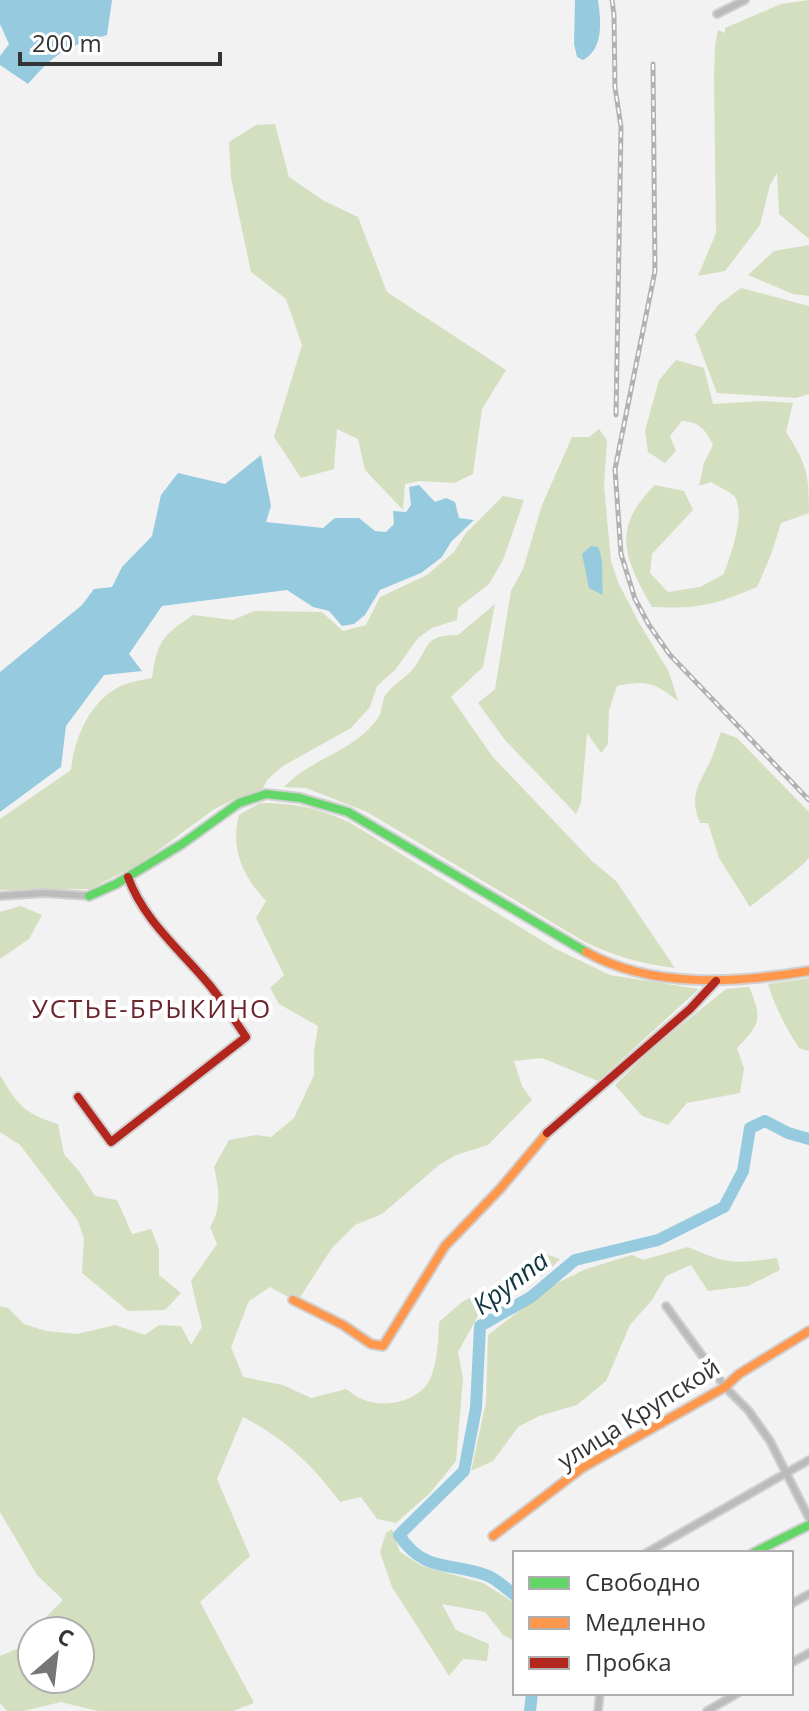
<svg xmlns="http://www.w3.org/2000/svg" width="809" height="1711" viewBox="0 0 809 1711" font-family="'Open Sans',sans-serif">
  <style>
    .green { fill: #d4dfbf }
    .water { fill: #96cbdf }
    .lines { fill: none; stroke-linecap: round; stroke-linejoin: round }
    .river { stroke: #96cbdf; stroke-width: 12 }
    .street-casing { stroke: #d0d0d1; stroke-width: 10 }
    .fast-casing { stroke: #d0d0d1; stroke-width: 12 }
    .slow-casing { stroke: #d0d0d1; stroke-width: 12 }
    .jam-casing { stroke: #d0d0d1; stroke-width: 12 }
    .street { stroke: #bbb; stroke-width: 6 }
    .fast { stroke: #63d668; stroke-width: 8 }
    .slow { stroke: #ff974d; stroke-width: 8 }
    .jam { stroke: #b3261e; stroke-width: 8 }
    .rail-casing { stroke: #b3b2b2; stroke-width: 5 }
    .rail { stroke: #fff; stroke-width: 2; stroke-dasharray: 6; stroke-linecap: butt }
    .labels { text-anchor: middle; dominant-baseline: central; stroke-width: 8; stroke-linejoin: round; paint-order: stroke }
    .street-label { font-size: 24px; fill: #343435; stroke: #fff }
    .neighbourhood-label { font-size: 26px; letter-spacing: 2px; fill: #6b252c; stroke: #fff }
    .water-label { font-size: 26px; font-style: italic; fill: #123642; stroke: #fff }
  </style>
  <rect width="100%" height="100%" fill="#f2f2f3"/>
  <path class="green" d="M809 0V239L779 214 777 173 770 185 760 225 725 271 698 276 716 233 714 78 715 46 718 30 725 33V28L781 4Z
    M275 124 289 177 324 201 358 217 387 292 506 370 482 409 473 474 454 483 419 481 405 484 403 510 365 470 358 439 337 429 334 469 301 478 274 437 302 345 286 299 251 272 231 178 229 142 256 125Z
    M809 245V296L793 294 748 275 774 251Z
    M741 288 809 306V394L796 398 717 393 695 335 718 305Z
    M676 360 704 368 713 404 761 401 793 403 786 432C807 465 809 473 809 513L781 523 771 555 757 587C714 605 699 609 652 607 625 559 610 529 655 485L684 491 693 510 652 554 650 573 668 592 700 587 724 574C730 556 747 512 734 496 729 491 717 486 711 482L699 486 704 463 713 445C706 430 699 422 682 421L670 436 676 451 665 463 648 452 645 431 659 380Z
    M599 429 607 440 604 485 611 561 618 582 638 621 669 672 678 701C653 682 647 680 617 686L609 710 608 744 601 753 587 733 581 803 576 814 505 740 478 703 495 689 511 591 523 569 542 505 572 437H589Z
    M503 496 524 500 503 560 489 584 458 608 457 620 432 628 418 638 395 670 377 686 370 707 351 728 283 766 267 780 262 790 236 798 213 810 141 863 90 889 0 890V819L71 770C74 739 90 700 121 686 130 682 142 680 152 678 158 640 162 636 193 615L233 620 254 611 322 612 343 631 366 625 380 597 427 575 454 552 466 533Z
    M495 604 483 667 451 697 492 756 592 861 616 881 675 968C642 964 614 956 585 942L367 812 306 788 284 787C311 758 354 752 378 718 383 711 381 701 386 694 393 685 405 678 413 669 430 648 422 635 458 635Z
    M721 732 737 738 809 812C809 825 809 844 809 857 807 864 759 899 750 907L719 858 708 823H700C689 796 698 786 710 762 714 753 717 742 721 732Z
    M260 803C296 803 317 808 349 822L554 948 610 975 699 989 598 1081 542 1058 514 1061 522 1086 532 1100 488 1145 456 1155 439 1165 382 1214 355 1225 332 1248 297 1302 270 1287 249 1301 231 1347 243 1377 283 1385 311 1398 346 1389C351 1392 356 1397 362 1399 384 1409 419 1402 430 1379 438 1361 438 1342 439 1322L462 1302 495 1285 540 1252 560 1259 547 1272 478 1316 458 1352 463 1379 456 1461 430 1493 396 1523 377 1519 361 1497 340 1502C313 1465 284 1438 243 1417L217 1479 250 1556 200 1602 254 1703 233 1711H98L61 1702 24 1711H7L0 1703V1656L19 1648 32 1631V1679H80V1631H32L63 1600 37 1575 0 1512V1306L8 1308 24 1324 46 1331 77 1334 115 1325 145 1335 159 1325 181 1326 191 1345 202 1327 191 1281 217 1244 210 1227C222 1207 219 1189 214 1167L229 1140 256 1135 271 1137 294 1118 314 1075V1052L318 1026 279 1004 270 988 284 975 256 918 266 901C243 876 230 850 239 815Z
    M21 906 42 915 29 939 0 959V912Z
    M809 978V1051L799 1048C786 1028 775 1007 768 984Z
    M749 987C763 1019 760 1024 737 1048L744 1068 740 1093 687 1103 668 1125 642 1116 615 1085 653 1048 726 989Z
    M0 1075C18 1105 23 1113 58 1124L64 1154 79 1171 95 1196 117 1200 132 1234 151 1229 159 1249V1275L181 1293 165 1310 128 1311 82 1273 84 1239 78 1221 20 1145 0 1132Z
    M688 1247C726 1264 735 1264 777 1258L780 1270 748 1286 708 1291 691 1265 666 1276 652 1300 630 1325 606 1381 577 1405 539 1416 518 1427 493 1461 471 1471 486 1402 488 1335 553 1285 586 1269 632 1255 643 1260Z
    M392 1529 400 1552 422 1566 483 1583 515 1603V1641L503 1635 485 1612 442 1604 456 1630 489 1644 487 1661 463 1659 449 1676 392 1587 380 1552 386 1533Z"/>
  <path class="water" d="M0 0H112L107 35C66 47 57 51 28 84L0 65V56L9 44 0 24Z
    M575 0H598C601 21 604 49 583 60L577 57 574 44Z
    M261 455 271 506 266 522 323 528 335 518H359L375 531 386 532 394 524 393 511 406 512 411 505 409 487 419 485 435 502 446 498 455 502 459 518 474 520 451 542 442 557 421 573 380 590 365 615 354 624 342 626 329 611 313 607 287 590 162 606 129 654 142 671 104 675 66 726 61 767 0 812V672L82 605 94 589 112 587 122 567 152 536 161 495 178 473 225 484Z
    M591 546 598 547C605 561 601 579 603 595L589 588 582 554Z"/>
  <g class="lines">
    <path class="river" d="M515 1595C505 1588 495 1577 483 1574 446 1562 424 1572 399 1535L464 1471 476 1408 480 1326 531 1297 575 1260 658 1240 724 1207 743 1171 750 1128 765 1121 788 1133 809 1139
      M530 1711 532 1693"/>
    <g class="street-casing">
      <path id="street" d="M717 14 745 0
        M0 896 45 893 89 896
        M666 1306 725 1387 748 1410 770 1441 809 1518
        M646 1553 809 1460
        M791 1604 809 1594
        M791 1663 809 1653
        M598 1711 600 1693
        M707 1711 738 1693"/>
    </g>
    <g class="fast-casing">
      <path id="fast" d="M89 896 116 884 182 844 239 803 266 794 300 798 348 812 586 952
        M753 1553 809 1525"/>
    </g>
    <g class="slow-casing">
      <path id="slow" d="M586 952C652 989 737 983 809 971
        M293 1300 343 1325 371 1344 383 1346 445 1246 500 1189 547 1133
        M493 1536 582 1468 725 1387 739 1374 809 1331"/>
    </g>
    <g class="jam-casing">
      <path id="jam" d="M78 1097 111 1142 246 1037C233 1018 221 998 206 981 178 948 143 919 128 877
        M547 1133 690 1009 716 981"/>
    </g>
    <use href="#street" class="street"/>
    <use href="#fast" class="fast"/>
    <use href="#slow" class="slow"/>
    <use href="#jam" class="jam"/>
    <g class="rail-casing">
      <path id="rail" d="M612 0 614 15 615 87 621 127 616 415
        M653 64 655 271 615 469 621 554 635 599 649 625 670 655 809 800"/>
    </g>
    <use href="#rail" class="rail"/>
  </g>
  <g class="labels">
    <g class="street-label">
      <text transform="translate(638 1413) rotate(-32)">улица Крупской</text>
    </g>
    <g class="neighbourhood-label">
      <text x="152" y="1008">УСТЬЕ-БРЫКИНО</text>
    </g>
    <g class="water-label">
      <text transform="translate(510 1282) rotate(-37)">Круппа</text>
    </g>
  </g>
  <rect x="513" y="1551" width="280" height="144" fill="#ffffff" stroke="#aeaeae" stroke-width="2"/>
  <rect x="529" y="1577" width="40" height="12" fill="#63d668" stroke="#aeaeae" stroke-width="2"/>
  <text x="585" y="1591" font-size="24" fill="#343435">Свободно</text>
  <rect x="529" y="1617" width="40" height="12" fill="#ff974d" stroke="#aeaeae" stroke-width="2"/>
  <text x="585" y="1631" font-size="24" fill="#343435">Медленно</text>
  <rect x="529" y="1657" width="40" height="12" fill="#b3261e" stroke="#aeaeae" stroke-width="2"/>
  <text x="585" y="1671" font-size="24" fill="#343435">Пробка</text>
  <g transform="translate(56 1655) rotate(28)"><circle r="38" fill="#ffffff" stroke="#aeaeae" stroke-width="2"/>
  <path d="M0-6L14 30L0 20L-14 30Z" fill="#767678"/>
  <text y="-12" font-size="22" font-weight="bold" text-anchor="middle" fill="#343435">С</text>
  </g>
  <path d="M20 52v12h200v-12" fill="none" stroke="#343435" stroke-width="4"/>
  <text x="32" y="52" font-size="24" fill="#343435" stroke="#ffffff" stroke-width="6" paint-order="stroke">200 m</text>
</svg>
